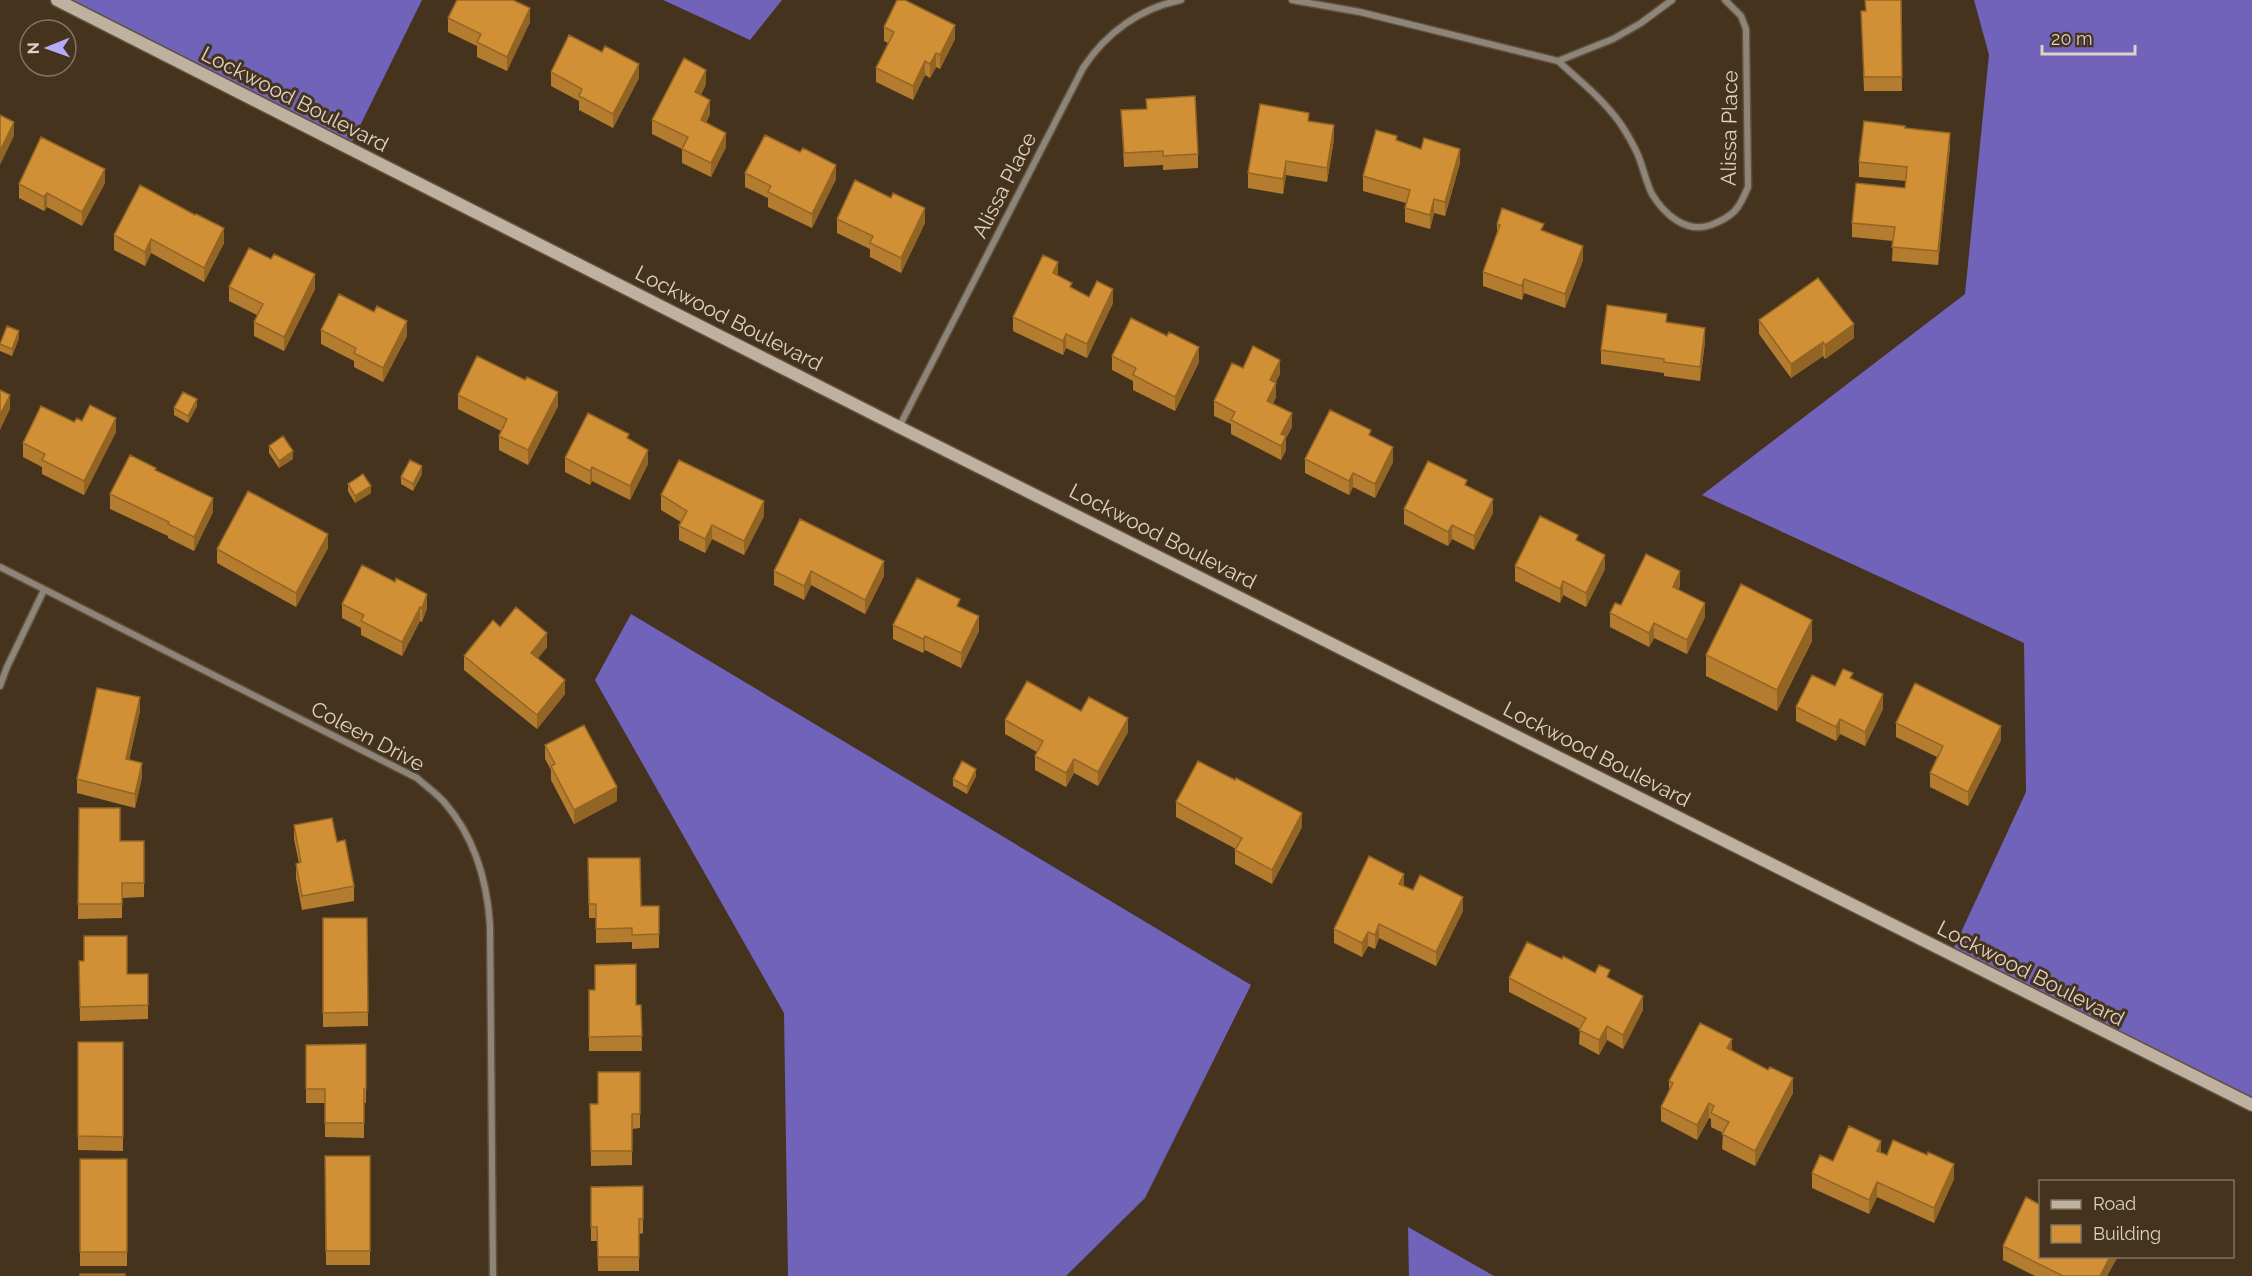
<svg xmlns="http://www.w3.org/2000/svg" width="2252" height="1276" viewBox="0 0 2252 1276" font-family="Raleway,sans-serif">
  <style>
    .forest { fill: #7063b9 }
    .lines { fill: none; stroke-linecap: round; stroke-linejoin: round }
    .street-casing { stroke: #60503c; stroke-width: 9 }
    .secondary-casing { stroke: #60503c; stroke-width: 15 }
    .street { stroke: #8e857a; stroke-width: 6 }
    .secondary { stroke: #bfb1a0; stroke-width: 12 }
    .wall { fill: #b47c2e }
    .shaded-wall { fill: #926525 }
    .building { fill: #d19035; stroke: #926525; stroke-width: 1.5 }
    .labels { text-anchor: middle; dominant-baseline: central; stroke-width: 6; stroke-linejoin: round; paint-order: stroke }
    .street-label { font-size: 21px; fill: #ddd2c5; stroke: #45331e }
  </style>
  <rect width="100%" height="100%" fill="#45331e"/>
  <path class="forest" d="M57 0H422L349 148Z
    M663 0H782L750 40Z
    M1974 0H2252V1105L1951 954 2026 792 2024 643 1702 495 1965 294 1989 55Z
    M631 614 1251 985 1145 1198 1066 1276H788L784 1013 595 680Z
    M1408 1227 1494 1276H1409Z"/>
  <g class="lines">
    <g class="street-casing">
      <path id="street" d="M1292 0 1360 12 1558 61
        M1672 0 1641 23 1613 39 1558 61C1579 80 1603 99 1620 123 1626 132 1633 144 1638 155 1643 167 1646 182 1652 194 1664 214 1686 234 1711 225 1734 216 1739 209 1748 187L1746 29 1741 16 1725 0
        M899 427 1083 68C1106 33 1140 8 1181 0
        M0 567 417 778C426 786 437 794 445 803 475 838 487 880 490 925L493 1276
        M0 686 7 667 44 590"/>
    </g>
    <g class="secondary-casing">
      <path id="secondary" d="M57 0 899 427 2252 1105"/>
    </g>
    <use href="#street" class="street"/>
    <use href="#secondary" class="secondary"/>
  </g>
  <path class="wall" d="M1901 0 1902 91H1864L1861 11H1865Z
    M448 18 530 22 507 71 477 57V46L448 32Z
    M884 27 955 39 940 69 936 67 930 78 925 75 913 100 876 82V68L888 43 884 41Z
    M551 72 639 78 613 128 579 110V101L551 86Z
    M706 84 701 95 710 114 706 123 726 147 711 177 682 163V149L652 134V120Z
    M1146 99 1198 154V168L1163 170V165L1124 167 1121 110 1146 109Z
    M1309 121 1334 139 1327 182 1286 175 1283 194 1248 188V173Z
    M1905 128 1950 147 1938 265 1892 261 1893 241 1852 237V223L1905 188 1906 181 1859 177V162Z
    M1397 141 1460 163 1445 216 1434 213 1430 229 1405 222V208L1406 203 1363 191V176Z
    M745 173 836 179 812 228 768 207V198L745 187Z
    M105 183 82 226 47 207 44 211 19 198V184Z
    M195 215 224 243 204 282 151 253 145 266 114 250V235Z
    M837 219 925 223 901 273 870 257V249L837 233Z
    M1497 224 1544 231 1583 260 1565 308 1524 293 1522 300 1483 286V272L1497 234Z
    M1058 276 1072 288 1089 297 1113 303 1087 358 1066 348 1063 355 1013 331V317Z
    M229 287 315 289 284 351 254 336V322L257 315 229 301Z
    M1759 320 1854 338 1825 359 1823 356 1791 378 1759 334Z
    M1667 323 1705 342 1700 381 1664 376V373L1601 364V350Z
    M321 330 407 336 383 382 354 367V361L321 344Z
    M19 338 12 356 0 351V344Z
    M1112 356 1199 362 1175 411 1133 390V381L1112 370Z
    M1243 368 1280 374 1275 383 1276 397 1273 404 1292 427 1286 438V450L1281 460 1231 434V424L1214 416V401Z
    M458 395 558 406 528 465 499 450V436L501 431 458 409Z
    M197 406 188 423 174 415V408Z
    M82 421 116 432 84 495 42 474V467L23 457V443Z
    M1371 436 1393 462 1375 498 1353 487 1349 495 1305 473V459Z
    M629 439 648 464 630 500 592 481 590 485 565 472V458Z
    M269 446 293 459 279 468 269 453Z
    M156 471 213 512 194 551 168 538V536L110 509V494Z
    M422 474 413 491 401 484V477Z
    M348 484 371 493 355 503 348 491Z
    M1467 486 1493 513 1474 550 1452 539 1448 546 1404 524V509Z
    M661 495 764 516 744 555 712 539 705 553 679 540V526L681 522 661 510Z
    M800 519 884 576 865 614 811 585 804 600 774 585V571Z
    M1578 541 1605 569 1586 607 1563 595 1560 603 1515 581V566Z
    M328 548 296 607 217 563V549Z
    M362 565 427 608 422 622 420 621 402 656 361 635V628L342 618V604Z
    M1680 586 1678 590 1705 617 1687 654 1654 638 1649 647 1610 627V613L1621 605Z
    M960 607 979 631 961 668 925 650 923 653 893 639V625Z
    M500 627 547 647 538 658 565 694 537 729 464 670V656Z
    M1812 641 1777 711 1706 676V655Z
    M1853 679 1883 709 1865 746 1840 734 1836 741 1796 721V707L1835 686Z
    M140 711 129 760 142 777 135 808 77 793V779Z
    M1081 711 1128 732 1098 786 1074 773 1066 787 1035 770V756L1037 752 1005 734V720Z
    M1896 723 2001 740 1968 806 1930 787V773L1937 757 1896 737Z
    M545 745 617 801 574 824 551 780V770L545 759Z
    M976 776 967 794 953 786V779Z
    M1235 780 1302 827 1272 884 1235 864V850L1236 849 1176 817V802Z
    M79 808 120 841H144V897L122 898V918L78 919Z
    M294 825 337 842 354 886V901L302 910 296 878V864L299 863 294 839Z
    M588 858 641 906H659V948L632 949V942L596 943V918H589Z
    M1404 886 1463 911 1436 966 1379 938 1375 949 1368 946 1362 957 1334 943V929Z
    M323 918H367L368 1026 323 1027Z
    M1562 959 1610 979 1643 1010 1623 1049 1607 1040 1599 1055 1579 1044 1580 1029 1509 992V978Z
    M79 961 127 974H148V1019L80 1021Z
    M589 990 636 1005H641L642 1051H589Z
    M78 1042H123V1151L78 1150Z
    M366 1044V1103H364V1138L325 1137V1103H306V1045Z
    M1732 1051 1793 1093 1755 1166 1722 1149 1723 1133 1711 1127V1119L1709 1118 1697 1140 1661 1121V1107L1669 1091V1081Z
    M640 1072V1128L632 1129V1165L591 1166 590 1104H598Z
    M1881 1153 1954 1179 1934 1223 1877 1197 1869 1214 1812 1188V1173L1833 1161Z
    M325 1156H370V1265H326Z
    M80 1159H127V1266H80Z
    M643 1186V1233L639 1234V1271H598L597 1241H591V1187Z
    M2003 1246 2117 1257V1258L2107 1276H2035L2003 1260Z"/>
  <path class="shaded-wall" d="M530 8V22L507 71V57Z
    M955 25V39L940 69V55Z
    M936 53V67L930 78V64Z
    M925 61V75L913 100V86Z
    M639 64V78L613 128V114Z
    M706 70V84L695 107V92Z
    M710 100V114L701 134V120Z
    M14 122V136L0 165V151Z
    M1334 125V139L1327 182V168Z
    M726 133V147L711 177V163Z
    M1950 133V147L1938 265V251Z
    M1460 149V163L1445 216V202Z
    M1286 161V175L1283 194V179Z
    M836 165V179L812 228V214Z
    M105 169V183L82 226V212Z
    M47 193V207L44 211V197Z
    M1434 199V213L1430 229V215Z
    M925 208V223L901 273V258Z
    M224 228V243L204 282V268Z
    M151 239V253L145 266V252Z
    M1583 246V260L1565 308V294Z
    M1058 262V276L1053 273Z
    M315 274V289L284 351V337Z
    M1524 279V293L1522 300V286Z
    M1113 289V303L1087 358V344Z
    M407 321V336L383 382V368Z
    M1854 324V338L1825 359V345Z
    M1705 328V342L1700 381V367Z
    M19 331V338L12 356V349Z
    M1066 334V348L1063 355V341Z
    M1823 342V356L1791 378V364Z
    M1199 347V362L1175 411V397Z
    M1280 360V374L1270 394V380Z
    M1276 383V397L1267 415V401Z
    M558 392V406L528 465V450Z
    M10 395V409L0 430V415Z
    M197 399V406L188 423V416Z
    M1292 413V427L1286 438V450L1281 460V434Z
    M116 418V432L84 495V481Z
    M1393 447V462L1375 498V484Z
    M648 450V464L630 500V486Z
    M293 451V459L279 468V461Z
    M422 466V474L413 491V484Z
    M592 467V481L590 485V471Z
    M1353 473V487L1349 495V481Z
    M371 486V493L355 503V496Z
    M213 498V512L194 551V537Z
    M1493 499V513L1474 550V536Z
    M764 501V516L744 555V541Z
    M712 525V539L705 553V539Z
    M1452 525V539L1448 546V532Z
    M328 534V548L296 607V593Z
    M1605 555V569L1586 607V593Z
    M884 561V576L865 614V600Z
    M811 571V585L804 600V586Z
    M1680 571V586L1673 601V587Z
    M1563 581V595L1560 603V589Z
    M427 594V608L422 622V608Z
    M1705 603V617L1687 654V640Z
    M420 607V621L402 656V642Z
    M979 616V631L961 668V653Z
    M1812 620V641L1777 711V690Z
    M1654 623V638L1649 647V633Z
    M547 633V647L531 667V653Z
    M925 636V650L923 653V639Z
    M565 680V694L537 729V715Z
    M1883 694V709L1865 746V732Z
    M140 697V711L126 774V759Z
    M1128 718V732L1098 786V772Z
    M1840 719V734L1836 741V727Z
    M2001 726V740L1968 806V792Z
    M1074 759V773L1066 787V773Z
    M142 763V777L135 808V794Z
    M976 769V776L967 794V787Z
    M617 787V801L574 824V810Z
    M1302 813V827L1272 884V870Z
    M1404 874V888L1399 884Z
    M1463 897V911L1436 966V952Z
    M1379 924V938L1375 949V935Z
    M1368 932V946L1362 957V943Z
    M1643 996V1010L1623 1049V1035Z
    M1607 1026V1040L1599 1055V1040Z
    M1732 1039V1053L1727 1048Z
    M1793 1078V1093L1755 1166V1151Z
    M1709 1103V1118L1697 1140V1125Z
    M1881 1141V1155L1877 1151Z
    M1954 1164V1179L1934 1223V1208Z
    M1877 1182V1197L1869 1214V1200Z
    M2110 1257H2117V1258L2107 1276H2100Z"/>
  <path class="building" d="M457 0H513L530 8 507 57 477 42 481 34 448 18Z
    M897 0H905L955 25 940 55 936 53 930 64 925 61 913 86 876 68 894 32 884 27Z
    M1865 0H1901L1902 77H1864L1861 11H1866Z
    M569 35 602 52 605 46 639 64 613 114 579 96 582 89 551 72Z
    M684 58 706 70 695 92 710 100 701 120 726 133 711 163 682 149 688 137 652 120Z
    M1195 96 1198 154 1163 156V151L1124 153 1121 110 1147 109 1146 99Z
    M1260 104 1309 113 1308 121 1334 125 1327 168 1286 161 1283 179 1248 173Z
    M0 115 14 122 0 151Z
    M1864 121 1905 126V128L1950 133 1938 251 1892 247 1895 227 1852 223 1856 183 1905 188 1907 167 1859 162Z
    M1376 130 1397 136 1396 140 1421 149 1424 138 1460 149 1445 202 1434 199 1430 215 1405 208 1410 190 1363 176Z
    M765 135 800 152 803 148 836 165 812 214 768 192 771 186 745 173Z
    M41 137 105 169 82 212 47 193 44 197 19 184Z
    M855 180 891 198 893 193 925 208 901 258 870 243 873 236 837 219Z
    M140 185 195 215 196 214 224 228 204 268 151 239 145 252 114 235Z
    M1502 208 1544 224 1541 230 1583 246 1565 294 1524 279 1522 286 1483 272 1500 225 1497 224Z
    M249 248 271 259 274 254 315 274 284 337 254 322 263 304 229 287Z
    M1043 255 1058 262 1053 273 1072 283 1070 287 1089 297 1097 281 1113 289 1087 344 1066 334 1063 341 1013 317Z
    M1818 278 1854 324 1825 345 1823 342 1791 364 1759 320Z
    M339 294 374 312 377 306 407 321 383 368 354 353 356 348 321 330Z
    M1607 305 1667 314 1666 322 1705 328 1700 367 1664 362V359L1601 350Z
    M1131 318 1167 336 1169 332 1199 347 1175 397 1133 375 1136 368 1112 356Z
    M7 326 19 331 12 349 0 344Z
    M1253 346 1280 360 1270 380 1276 383 1267 401 1292 413 1281 434 1286 436 1281 446 1231 420 1235 412 1214 401 1232 363 1243 368Z
    M477 356 525 380 527 377 558 392 528 450 499 436 507 419 458 395Z
    M0 390 10 395 0 415Z
    M183 392 197 399 188 416 174 408Z
    M90 405 116 418 84 481 42 460 45 454 23 443 41 406 74 422 77 418 82 421Z
    M1330 410 1371 430 1369 435 1393 447 1375 484 1353 473 1349 481 1305 459Z
    M588 413 629 434 627 438 648 450 630 486 592 467 590 471 565 458Z
    M283 436 293 451 279 461 269 446Z
    M130 455 156 468 155 470 213 498 194 537 168 524 169 522 110 494Z
    M410 460 422 466 413 484 401 477Z
    M679 460 764 501 744 541 712 525 705 539 679 526 687 511 661 495Z
    M1428 461 1467 480 1465 485 1493 499 1474 536 1452 525 1448 532 1404 509Z
    M363 474 371 486 355 496 348 484Z
    M248 491 328 534 296 593 217 549Z
    M1540 516 1578 535 1576 540 1605 555 1586 593 1563 581 1560 589 1515 566Z
    M800 519 884 561 865 600 811 571 804 586 774 571Z
    M1646 554 1680 571 1673 587 1705 603 1687 640 1654 623 1649 633 1610 613 1615 603 1621 605Z
    M362 565 395 582 396 578 427 594 422 608 420 607 402 642 361 621 364 615 342 604Z
    M917 578 960 599 957 606 979 616 961 653 925 636 923 639 893 625Z
    M1741 584 1812 620 1777 690 1706 655Z
    M516 607 547 633 531 653 565 680 537 715 464 656 493 620 500 627Z
    M1843 669 1853 673 1850 678 1883 694 1865 732 1840 719 1836 727 1796 707 1812 675 1835 686Z
    M1027 681 1081 711 1089 697 1128 718 1098 772 1074 759 1066 773 1035 756 1043 741 1005 720Z
    M1915 683 2001 726 1968 792 1930 773 1943 746 1896 723Z
    M97 688 140 697 126 759 142 763 135 794 77 779Z
    M584 725 617 787 574 810 551 766 555 764 545 745Z
    M962 761 976 769 967 787 953 779Z
    M1198 761 1235 780 1236 778 1302 813 1272 870 1235 850 1242 838 1176 802Z
    M79 808H120V841H144V883H122V904H78Z
    M332 818 337 842 345 840 354 886 302 896 296 864 301 862 294 825Z
    M1369 856 1404 874 1399 884 1413 890 1420 875 1463 897 1436 952 1379 924 1375 935 1368 932 1362 943 1334 929Z
    M588 858H640L641 906H659V934L632 935V928L596 929V904H589Z
    M323 918H367L368 1012 323 1013Z
    M84 936H127V974H148V1005L80 1007 79 961H84Z
    M1527 942 1562 959 1563 956 1595 973 1599 965 1610 970 1607 977 1643 996 1623 1035 1607 1026 1599 1040 1579 1030 1586 1018 1509 978Z
    M636 964V1005H641L642 1036 589 1037V990H595V965Z
    M1700 1023 1732 1039 1727 1048 1768 1070 1770 1067 1793 1078 1755 1151 1722 1134 1729 1122 1711 1113 1714 1106 1709 1103 1697 1125 1661 1107 1673 1083 1669 1081Z
    M78 1042H123V1137L78 1136Z
    M366 1044V1089H364V1123H325V1089H306V1045Z
    M598 1072H640V1114H632V1151H591L590 1104H598Z
    M1849 1126 1881 1141 1877 1151 1887 1155 1893 1140 1927 1155 1928 1152 1954 1164 1934 1208 1877 1182 1869 1200 1812 1173 1820 1155 1833 1161Z
    M325 1156H370V1251H326Z
    M80 1159H127V1252H80Z
    M643 1186V1219H639V1257H598L597 1227H591V1187Z
    M2026 1197 2040 1205V1257H2110L2100 1276H2063L2003 1246Z
    M80 1274H125V1276H80Z"/>
  <g class="labels">
    <g class="street-label">
      <text transform="translate(295 99) rotate(27)">Lockwood Boulevard</text>
      <text transform="translate(1729 128) rotate(-89)">Alissa Place</text>
      <text transform="translate(1004 185) rotate(-63)">Alissa Place</text>
      <text transform="translate(729 318) rotate(27)">Lockwood Boulevard</text>
      <text transform="translate(1163 536) rotate(27)">Lockwood Boulevard</text>
      <text transform="translate(368 736) rotate(28)">Coleen Drive</text>
      <text transform="translate(1597 754) rotate(27)">Lockwood Boulevard</text>
      <text transform="translate(2031 973) rotate(27)">Lockwood Boulevard</text>
    </g>
  </g>
  <rect x="2039" y="1180" width="195" height="78" fill="#45331e" stroke="#827361" stroke-width="1.5"/>
  <rect x="2051" y="1200" width="30" height="9" fill="#bfb1a0" stroke="#827361" stroke-width="1.5"/>
  <text x="2093" y="1210" font-size="18" fill="#ddd2c5">Road</text>
  <rect x="2051" y="1225" width="30" height="18" fill="#d19035" stroke="#827361" stroke-width="1.5"/>
  <text x="2093" y="1240" font-size="18" fill="#ddd2c5">Building</text>
  <g transform="translate(48 48) rotate(269)"><circle r="28" fill="#45331e" stroke="#827361" stroke-width="1.5"/>
  <path d="M0-4.5L10 22L0 15L-10 22Z" fill="#b4acf9"/>
  <text y="-9" font-size="16" font-weight="bold" text-anchor="middle" fill="#ddd2c5">N</text>
  </g>
  <path d="M2042 45v9h93v-9" fill="none" stroke="#ddd2c5" stroke-width="3"/>
  <text x="2051" y="45" font-size="18" fill="#ddd2c5" stroke="#45331e" stroke-width="4.5" paint-order="stroke">20 m</text>
</svg>
